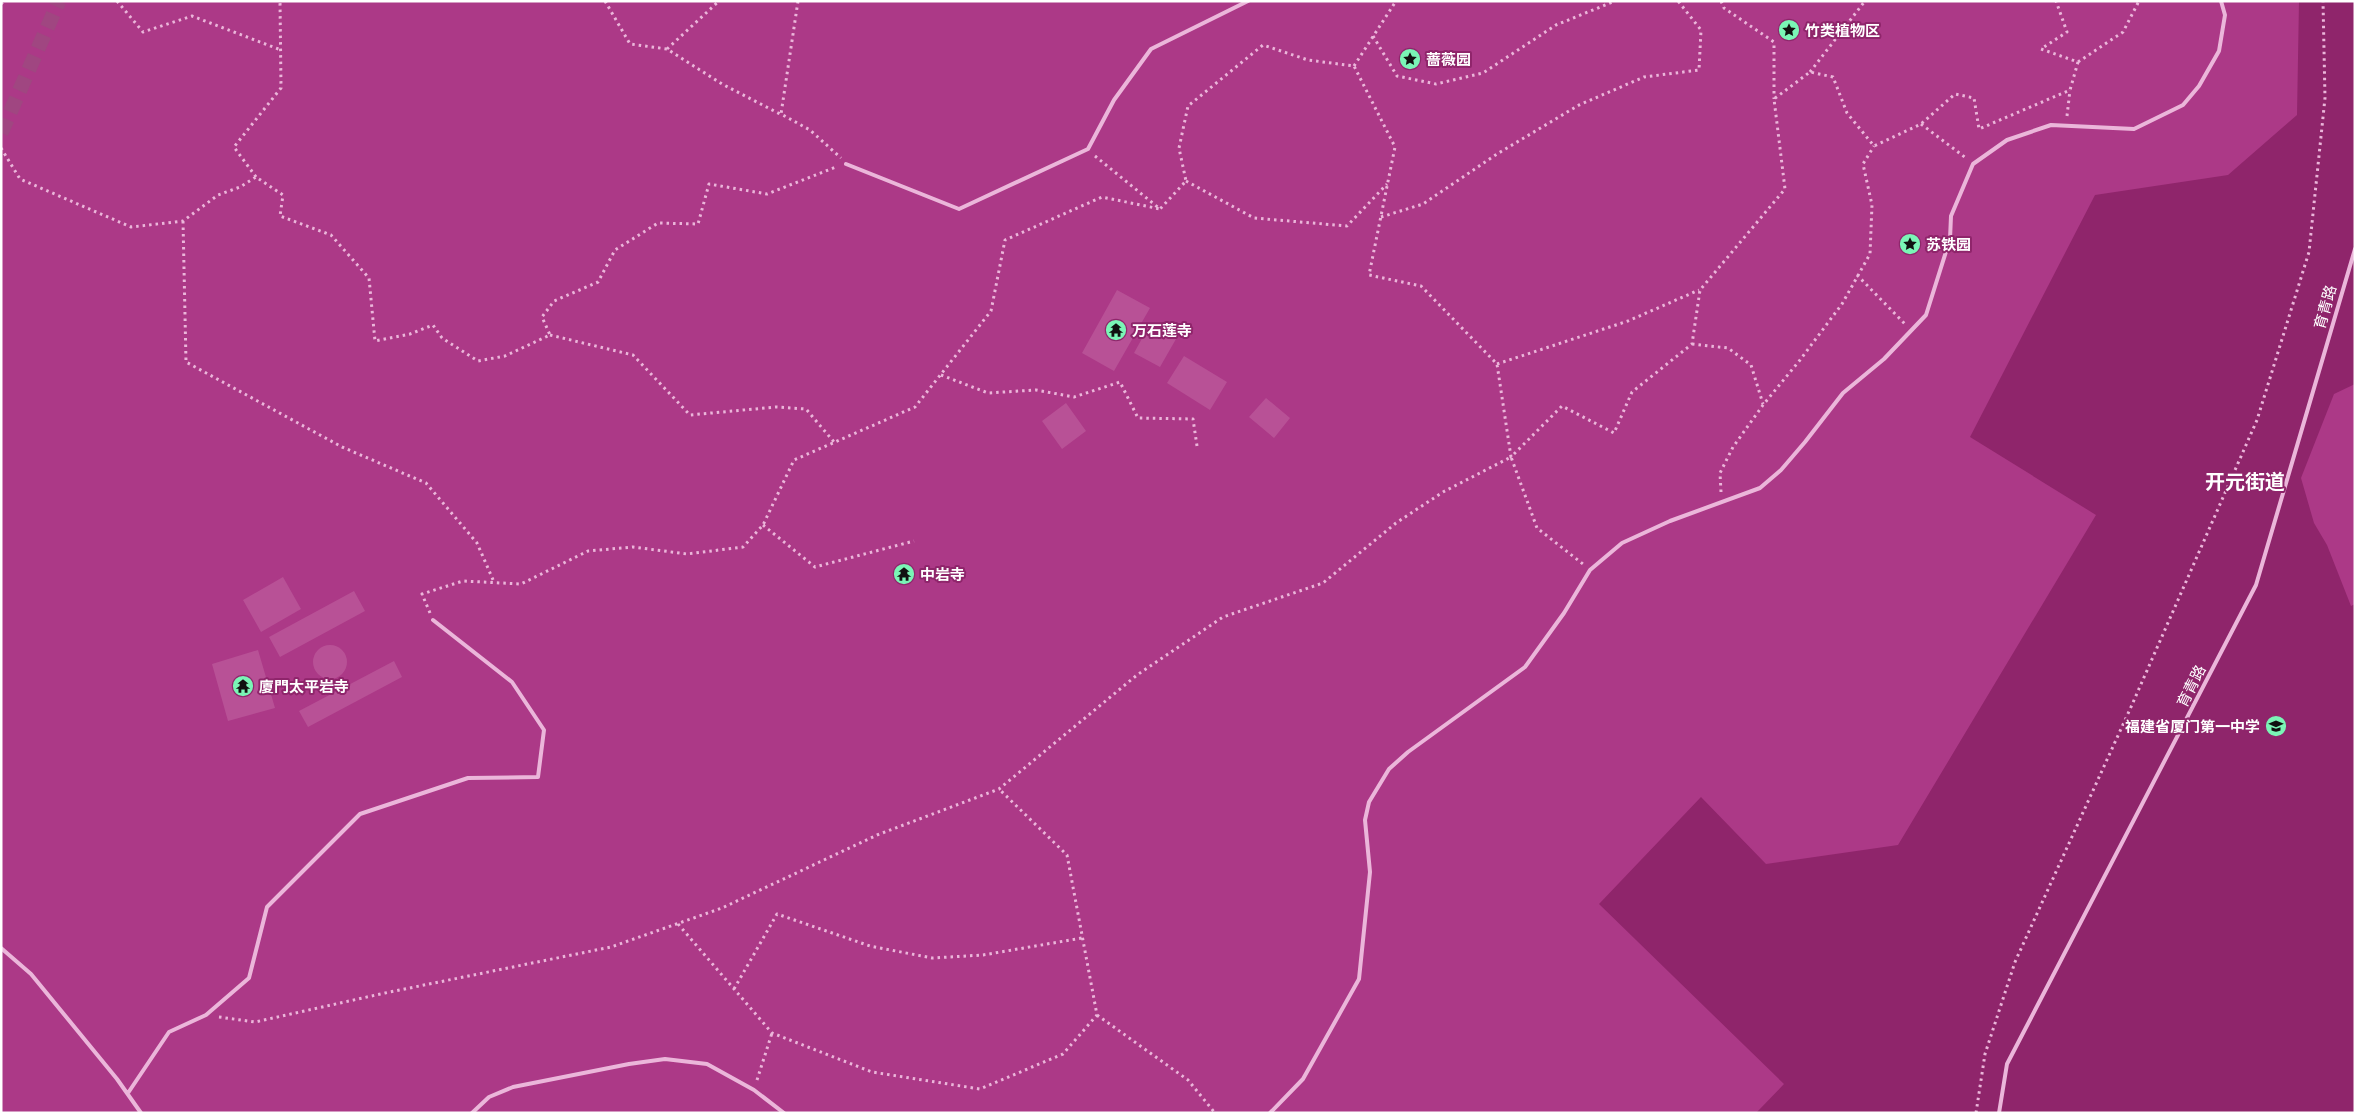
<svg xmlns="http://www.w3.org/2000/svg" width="2356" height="1114" viewBox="0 0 2356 1114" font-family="'Asap Condensed','Noto Sans SC',sans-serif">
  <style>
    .green { fill: #ac3987 }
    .building { fill: #b85196 }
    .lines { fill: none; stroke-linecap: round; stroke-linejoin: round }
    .highway-tunnel { stroke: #a04681; stroke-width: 15; stroke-dasharray: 15 8; stroke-linecap: butt }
    .path { stroke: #ebb6da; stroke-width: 3; stroke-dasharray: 2.5 4; stroke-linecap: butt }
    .lane { stroke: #ebb6da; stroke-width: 4 }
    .labels { text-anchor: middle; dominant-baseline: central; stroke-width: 4; stroke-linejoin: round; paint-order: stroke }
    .poi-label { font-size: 15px; font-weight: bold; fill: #fff; stroke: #8f256b; text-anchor: start }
    .street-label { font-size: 15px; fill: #fff; stroke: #8f256b }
    .district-label { font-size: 20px; font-weight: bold; fill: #fff; stroke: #8f256b }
  </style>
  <rect width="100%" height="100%" fill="#8f256b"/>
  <path class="green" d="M1 1H2299L2297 115 2228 175 2095 195 1970 437 2096 515 1898 845 1766 864 1701 797 1599 904 1784 1084 1756 1113H1Z
    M2355 384V604L2351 606 2327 545 2314 523 2301 478 2334 394Z"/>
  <path class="building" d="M1117 290 1150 308 1114 371 1082 353Z
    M1150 324 1176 339 1160 367 1134 353Z
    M1184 356 1227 382 1210 410 1167 383Z
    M1266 398 1290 418 1274 438 1249 417Z
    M1066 403 1086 431 1062 449 1042 421Z
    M283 577 301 609 261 632 243 600Z
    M354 591 365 611 280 657 269 637Z
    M313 662a17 17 0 1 1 34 0a17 17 0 1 1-34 0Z
    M258 650 275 708 228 721 212 664Z
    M394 661 402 677 308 727 299 711Z"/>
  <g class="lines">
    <path class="highway-tunnel" d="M1 133 59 1"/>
    <path class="path" d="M117 1 143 32 192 16 281 50
      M605 1 630 44 667 49 722 84 780 114
      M798 1 781 114 810 130 841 158
      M1721 1 1724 8 1774 42V99
      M1 4 4 1
      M1373 36 1397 76 1436 84 1483 73 1556 25 1615 1
      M667 49 719 1
      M2078 62 2123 32 2139 1
      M1354 66 1396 1
      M1810 72 1865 1
      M2067 116 2070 90
      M1921 124 1966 158
      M1 148 20 179 131 227 183 221 218 195 240 187 256 177 283 195 280 216 331 235 369 278 375 341 410 334 433 325 442 338 478 361 505 356 550 335 542 317 554 301 598 282 615 250 658 223 698 224 709 184 767 194 836 167
      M1095 156 1160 209 1186 181 1179 148 1188 106 1263 45 1308 60 1354 66 1395 147 1369 275 1421 286 1497 364 1511 457 1562 406 1614 433 1632 392 1692 344 1700 290 1785 189 1774 99 1810 72 1833 77 1847 113 1874 146 1921 124 1955 94 1974 98 1979 129 2070 90 2078 62 2041 49 2067 32 2056 1
      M256 177 234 147 281 88 280 1
      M1186 181 1254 218 1347 226 1387 184
      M1381 217 1423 204 1497 154 1579 105 1644 77 1699 70 1701 30 1678 1
      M183 221 186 362 342 447 426 483 477 543 494 582
      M1857 275 1905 324
      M550 335 633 355 690 415 776 407 806 409 834 442
      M1692 344 1728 348 1751 365 1763 404
      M1497 364 1628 321 1699 290
      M941 375 988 393 1036 390 1074 397 1120 382 1138 418 1193 419 1197 446
      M1721 492 1720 473 1733 447 1763 405 1800 360 1842 304 1870 254 1872 205 1863 164 1874 146
      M763 525 815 567 914 541
      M430 613 422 594 463 581 521 584 588 551 633 547 687 554 743 547 763 525 794 460 915 407 991 311 1005 240 1102 197 1160 209
      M678 924 772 1033 872 1072 980 1089 1063 1054 1097 1015 1067 855 999 789
      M734 989 777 914 870 946 932 958 983 955 1082 938
      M1097 1015 1188 1080 1215 1113
      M219 1017 255 1022 385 993 611 947 722 908 877 835 999 789 1137 675 1223 617 1323 583 1396 523 1443 492 1511 457 1537 528 1583 564
      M757 1080 772 1033
      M1976 1113 1985 1054 2015 962 2131 707 2257 420 2309 252 2325 98 2323 1"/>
    <path class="lane" d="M846 164 959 209 1088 149 1114 100 1151 49 1248 1
      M1 948 31 974 117 1079 141 1113
      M128 1093 169 1032 206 1015 249 978 267 907 360 814 468 778 538 777 544 730 512 682 433 620
      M472 1113 489 1097 513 1087 629 1064 665 1059 707 1064 754 1090 784 1113
      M1270 1113 1303 1079 1359 979 1370 872 1365 820 1369 802 1389 769 1408 752 1525 667 1564 613 1590 570 1622 543 1670 521 1760 488 1781 470 1805 442 1843 393 1884 359 1926 315 1950 239 1951 216 1973 164 2007 140 2051 125 2134 129 2183 105 2199 86 2219 51 2225 15 2221 1
      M1999 1113 2007 1064 2256 585 2355 249"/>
  </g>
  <defs>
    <g id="sight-disc" transform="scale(1.125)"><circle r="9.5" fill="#7af5b6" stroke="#8f256b"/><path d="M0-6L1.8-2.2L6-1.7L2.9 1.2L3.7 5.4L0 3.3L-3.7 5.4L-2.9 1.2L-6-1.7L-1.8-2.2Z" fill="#111"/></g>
    <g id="temple-disc" transform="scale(1.125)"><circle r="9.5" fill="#7af5b6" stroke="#8f256b"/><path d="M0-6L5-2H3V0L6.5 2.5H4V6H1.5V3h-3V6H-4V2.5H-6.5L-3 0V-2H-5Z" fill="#111"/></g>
    <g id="school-disc" transform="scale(1.125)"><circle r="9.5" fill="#7af5b6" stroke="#8f256b"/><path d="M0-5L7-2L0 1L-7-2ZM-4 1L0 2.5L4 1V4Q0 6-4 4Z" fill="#111"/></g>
  </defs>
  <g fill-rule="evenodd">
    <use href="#sight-disc" x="1789" y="30"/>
    <use href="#sight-disc" x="1410" y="59"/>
    <use href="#sight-disc" x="1910" y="244"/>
    <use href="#temple-disc" x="1116" y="330"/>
    <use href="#temple-disc" x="904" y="574"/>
    <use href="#temple-disc" x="243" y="686"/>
    <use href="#school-disc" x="2276" y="726"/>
  </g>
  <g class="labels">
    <g class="poi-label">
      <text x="1805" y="30">竹类植物区</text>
      <text x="1426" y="59">蔷薇园</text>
      <text x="1926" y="244">苏铁园</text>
      <text x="1132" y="330">万石莲寺</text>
      <text x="920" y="574">中岩寺</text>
      <text x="259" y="686">廈門太平岩寺</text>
      <text x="2260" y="726" text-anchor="end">福建省厦门第一中学</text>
    </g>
    <g class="street-label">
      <text transform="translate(2325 307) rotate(-74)">育青路</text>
      <text transform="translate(2191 686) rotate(-63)">育青路</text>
    </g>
    <g class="district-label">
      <text x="2245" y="481">开元街道</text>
    </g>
  </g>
  <rect width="2356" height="1114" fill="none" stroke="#ffffff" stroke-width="5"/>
</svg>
